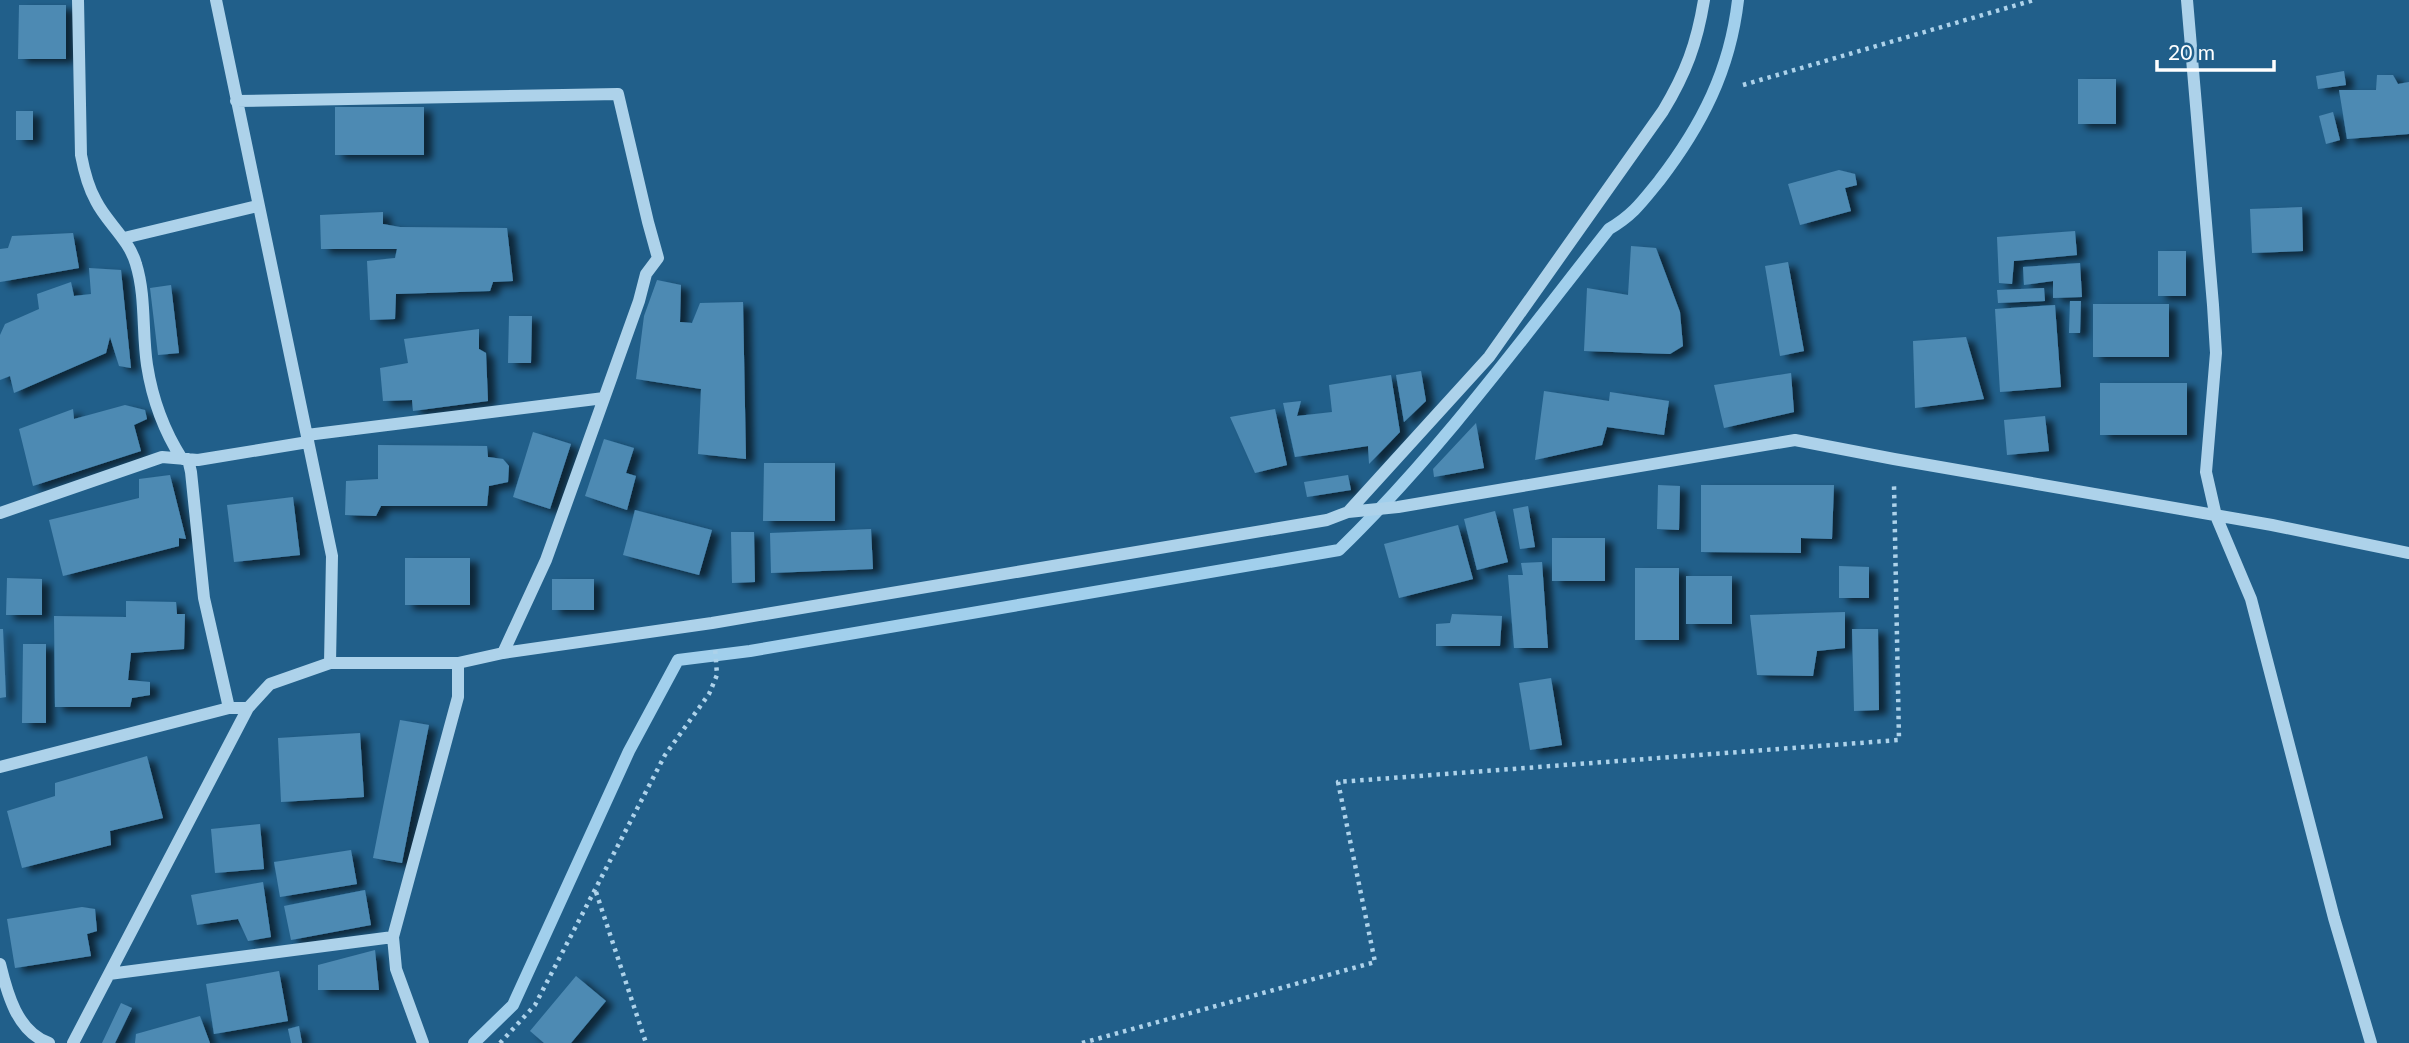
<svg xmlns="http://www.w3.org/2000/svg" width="2409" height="1043" viewBox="0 0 2409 1043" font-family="Lato,sans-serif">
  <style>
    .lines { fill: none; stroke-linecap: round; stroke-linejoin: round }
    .stream { stroke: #a1cfec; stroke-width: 12 }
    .building { fill: #4e8ab3; filter: url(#shadow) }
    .path { stroke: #add2ea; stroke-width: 4.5; stroke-dasharray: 3.5 5; stroke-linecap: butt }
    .minor { stroke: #add2ea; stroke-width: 12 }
  </style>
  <defs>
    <filter id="shadow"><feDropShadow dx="8" dy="4.5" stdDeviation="3.5" flood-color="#0009"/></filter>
  </defs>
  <rect width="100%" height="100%" fill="#215f8a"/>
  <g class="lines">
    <path class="stream" d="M474 1043 513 1005 629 751 678 660 750 651 1339 550C1439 453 1523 338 1609 229 1633 215 1642 202 1659 181 1702 125 1730 70 1738 0"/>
  </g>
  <path class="building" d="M19 5H66V59H18Z
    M2344 71 2346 85 2318 89 2316 76Z
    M2377 75H2393L2398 84 2409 82V134L2347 139 2339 90H2376Z
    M2078 79H2116V124H2078Z
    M335 107H424V155H335Z
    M16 111H33V140H16Z
    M2333 112 2340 140 2326 144 2319 116Z
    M1839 170 1855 174 1857 185 1845 188 1851 211 1800 225 1788 184Z
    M2302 207 2303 251 2252 253 2250 209Z
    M383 212V224L400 227 507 228 513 281 493 282 490 291 396 294 395 319 370 320 367 261 395 258 397 249H321L320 215Z
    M2075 231 2077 255 2014 261 2012 284 1999 283 1997 237Z
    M73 233 79 268 0 282V249L8 248 12 236Z
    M1631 246 1656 248 1680 312 1683 346 1670 354 1584 351 1587 288 1628 295Z
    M2158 251H2186V296H2158Z
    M1788 262 1804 351 1780 356 1765 266Z
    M2080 263 2082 297 2053 298V281L2024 285 2023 267Z
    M89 268 121 270 131 368 119 366 110 337 106 353 14 393 10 376 0 380V335L5 324 39 309 37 294 71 282 74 296 91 294Z
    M657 280 681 285 680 322 692 323 700 303 743 302 746 459 698 454 701 389 636 379 644 316Z
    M171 285 179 353 158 355 150 288Z
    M2044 288 2045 301 1998 303 1997 290Z
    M2070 301H2081L2080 333H2069Z
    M2093 304H2169V357H2093Z
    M2055 305 2061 387 2000 392 1995 309Z
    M509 316H532L531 363H508Z
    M479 329V349L486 353 488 401 413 411 412 400 383 401 380 368 408 363 404 339Z
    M1966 337 1984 399 1915 408 1913 341Z
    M1421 371 1426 401 1404 422 1396 375Z
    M1791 373 1794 412 1724 428 1714 385Z
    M1391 375 1400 432 1369 464 1368 446 1295 457 1283 403 1301 401 1297 416 1332 412 1329 385Z
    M2100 383H2187V435H2100Z
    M1544 391 1609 401 1610 392 1669 401 1664 435 1607 427 1602 445 1535 460Z
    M125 405 145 410 147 419 134 425 141 451 33 486 19 429 73 409 74 419Z
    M1275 409 1287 465 1255 473 1230 417Z
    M2045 416 2049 451 2007 455 2004 420Z
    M1476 423 1484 468 1434 477 1433 469Z
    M533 432 571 444 550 509 513 497Z
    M604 439 634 448 626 473 636 476 627 510 585 496Z
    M378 445 487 446 488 457 503 459 509 466 508 482 489 486 487 506H381L376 516 345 515 346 481 378 479Z
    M764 463H835V521H763Z
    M170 475 186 539 179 538V546L63 576 49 520 139 498V479Z
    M1348 475 1351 490 1307 497 1304 482Z
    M1658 485 1680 486 1679 530 1657 529Z
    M1701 485H1834L1832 539 1801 538V553L1701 552Z
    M293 497 300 555 234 562 227 505Z
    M1528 506 1535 547 1520 549 1513 509Z
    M635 510 712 530 699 575 623 555Z
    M1495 511 1508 562 1477 570 1464 519Z
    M1458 525 1473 579 1399 598 1384 544Z
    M871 529 873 569 771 573 770 533Z
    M731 532H754L755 582 732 583Z
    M1552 538H1605V581H1552Z
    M405 558H470V605H405Z
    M1542 562 1548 648H1514L1508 575H1523L1521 563Z
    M1839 566 1869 567V598H1839Z
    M1635 568H1679V640H1635Z
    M1686 576H1732V624H1686Z
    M7 578 42 579V615H6Z
    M552 579H594V610H552Z
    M126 601 176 602 177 614H185L184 649 131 653 128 680 150 682V695L132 698 130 707H55L54 616 126 617Z
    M1845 612V648L1817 651 1813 676 1757 675 1750 615Z
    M1452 614 1502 616 1500 646H1436V624L1450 623Z
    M0 629H3L6 697 0 698Z
    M1852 629H1878L1879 710 1854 711Z
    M23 644H46V723H22Z
    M1551 678 1562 745 1530 750 1519 683Z
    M400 720 429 725 402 863 373 858Z
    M360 733 364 797 281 802 278 738Z
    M147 756 163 818 110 831 111 845 22 868 7 811 55 796V783Z
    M260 824 264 869 215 873 211 829Z
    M351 850 357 884 280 897 274 862Z
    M263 882 271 937 248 941 238 919 197 925 191 895Z
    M365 890 371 925 291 940 284 906Z
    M82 907 95 909 97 931 87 934 91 956 15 968 7 919Z
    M375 950 379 990H318V965Z
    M279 971 288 1021 214 1034 206 984Z
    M576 976 606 1001 571 1043H544L530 1031Z
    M121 1003 132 1008 115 1043H102Z
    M200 1016 210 1043H135L136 1034Z
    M299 1026 302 1043H291L288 1029Z"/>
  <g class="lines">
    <path class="path" d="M1743 85 2034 0
      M596 892 646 1043
      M500 1043 535 1005 665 755 709 694 717 675 715 647
      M1082 1043 1375 962 1338 782 1899 740 1894 485"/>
    <path class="minor" d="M78 0 81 155C84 171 88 187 96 201 107 223 129 239 136 264 146 296 142 332 147 365 152 397 164 431 182 459
      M216 0 332 556 330 663
      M2187 0 2213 305 2216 353 2206 472 2216 516 2251 599 2334 918 2371 1043
      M236 101 618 94 648 222 658 258 646 274 639 301 546 560 503 653
      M124 238 257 206
      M307 435 604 398
      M188 459 191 472 204 598 229 708
      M1348 512 1489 357 1663 111C1686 73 1697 43 1704 0
      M0 513 162 457 198 460 308 442
      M0 767 229 708H248
      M0 964C7 993 17 1032 49 1043
      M109 974 393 937
      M73 1043 248 708 270 684 330 663H458L503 653 712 623 1327 520 1348 512 1398 507 1795 440 1894 459 2272 525 2409 553
      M423 1043 396 969 393 937 458 697V663"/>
  </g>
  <path d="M2157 60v10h117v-10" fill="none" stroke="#ffffff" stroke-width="3.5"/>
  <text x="2168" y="60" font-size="21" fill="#ffffff" stroke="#215f8a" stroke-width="5" paint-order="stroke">20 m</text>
</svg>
